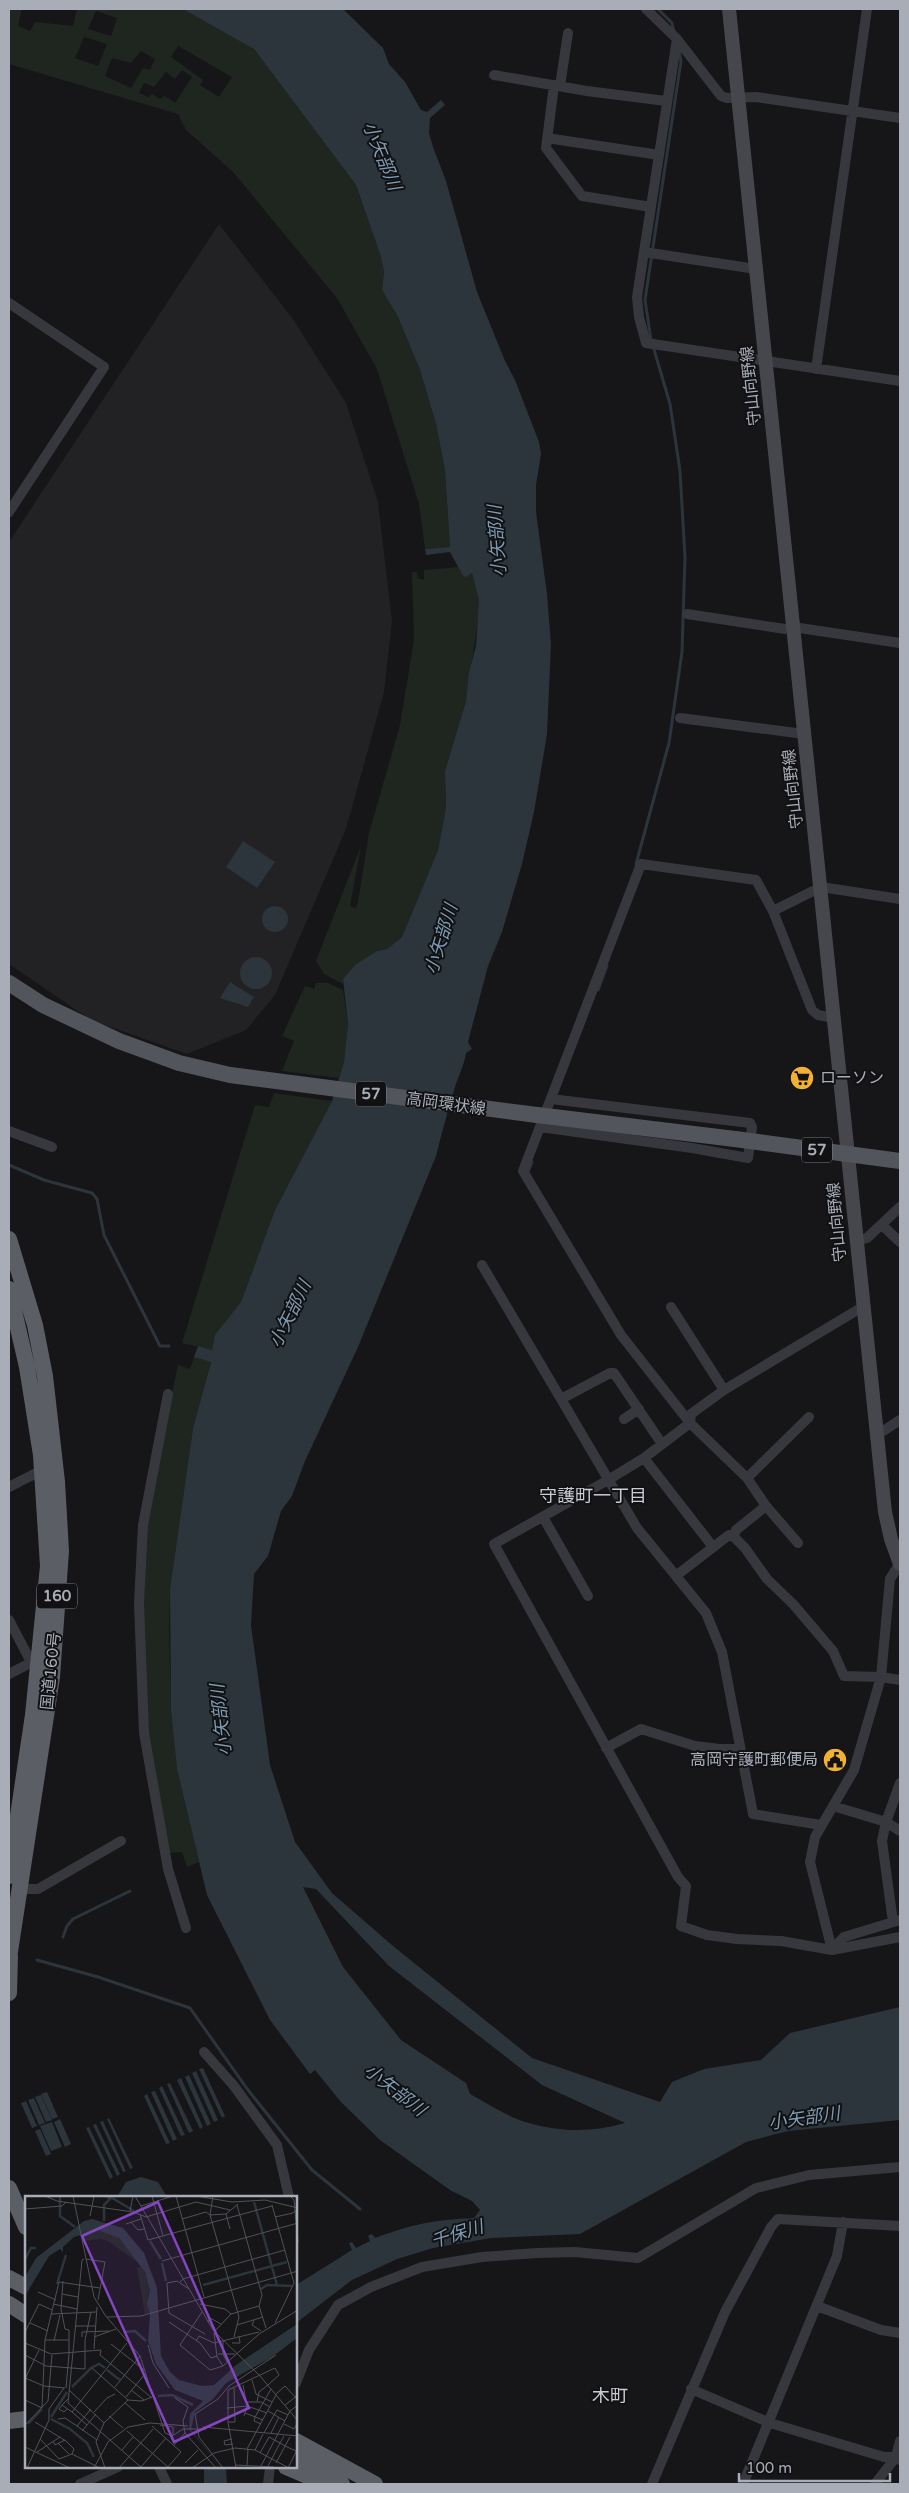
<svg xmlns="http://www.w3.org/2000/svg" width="909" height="2493" viewBox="0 0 909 2493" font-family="'Varela Round','Noto Sans JP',sans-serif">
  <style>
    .built { fill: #222225 }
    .green { fill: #1e261f; fill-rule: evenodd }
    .water { fill: #2c353c; fill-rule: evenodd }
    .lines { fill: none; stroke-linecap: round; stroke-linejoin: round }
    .stream { stroke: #2c353c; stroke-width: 3 }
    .minor { stroke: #37383d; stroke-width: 10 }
    .secondary { stroke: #45474d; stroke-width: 14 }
    .primary { stroke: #53555c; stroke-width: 16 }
    .trunk { stroke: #5b5e65; stroke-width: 16 }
    .primary-bridge { stroke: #53555c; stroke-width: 16 }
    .labels { text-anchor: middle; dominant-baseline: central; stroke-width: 4; stroke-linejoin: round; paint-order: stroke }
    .shield { fill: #111113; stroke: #7b7e86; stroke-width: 1 }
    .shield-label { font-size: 15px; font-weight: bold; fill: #a8adb8 }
    .street-label { font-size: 16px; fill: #a8adb8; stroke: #111113 }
    .poi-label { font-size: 16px; fill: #a8adb8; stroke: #111113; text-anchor: start }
    .water-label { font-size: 18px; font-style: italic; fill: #7f9bb3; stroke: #111113 }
    .neighbourhood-label { font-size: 18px; fill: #c9ccd4; stroke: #111113 }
    .inset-river { fill: none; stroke: #2c353c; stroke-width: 2.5 }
    .inset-road { fill: none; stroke: #505258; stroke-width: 1 }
    .view { fill: #8446be; fill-opacity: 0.15; stroke: #8446be; stroke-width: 2.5 }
    .inset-edge { fill: none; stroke: #a8adb8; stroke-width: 2.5 }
  </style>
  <rect width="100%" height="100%" fill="#161618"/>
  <path class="built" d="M219 224 293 319 346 403 378 502 392 621 384 692 346 829 275 995 246 1030 187 1054 91 1020 9 964V542Z"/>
  <path class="green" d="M9 9H22L18 26 30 31 35 22 73 26 77 9H183L230 34 254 49 356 185 381 257 384 272 382 290 398 317 420 370 436 424 445 470 450 547 425 549 419 504 377 369 337 298 233 172 186 130 178 114 9 64ZM96 11 117 18 111 36 88 29ZM84 37 107 44 98 66 75 58ZM178 46 232 77 219 97 200 85 203 80 171 57ZM141 51 155 59 150 70 143 68 131 88 105 76 112 58 131 63ZM182 70 192 77 175 103 165 96 160 99 152 94 148 97 139 93 144 83 154 87 166 72 175 79Z
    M459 567 462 574 472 573 479 599V613L466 701 445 771 446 808 438 850 402 937 387 949 376 951 343 979V984L324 974 316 961 361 846 350 906 356 908 358 902 369 833 400 725 414 640 412 572H417L418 578 424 580V570Z
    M316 983H328L343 990 348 1023 344 1062 339 1078 282 1071 294 1041 282 1036 305 986 314 989Z
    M274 1093 332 1101 275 1210 241 1302 216 1335 212 1350 182 1343 255 1105 269 1107Z
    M194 1357 211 1361 193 1428 170 1589 169 1629 171 1710 177 1769 199 1862 187 1867 182 1852 168 1853 150 1753 143 1632 146 1535 154 1480 178 1365 190 1369Z"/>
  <path class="water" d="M183 9H343L383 48 389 64 405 82 421 110 427 112 441 100 445 105 430 118 429 133 433 147 446 181 477 292 505 361 515 380 539 442 541 454 536 485V512L547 594 551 644 547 734 534 812 522 864 502 932 488 966 468 1042 472 1049 466 1053C464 1065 459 1075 455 1087 448 1110 442 1132 436 1156L358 1347 305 1461 292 1496 281 1511 268 1556 254 1574 251 1625 270 1765 295 1842 332 1893 393 1946 532 2058 660 2102 672 2082 704 2069 761 2060 790 2033 900 2007V2120L788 2131 746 2142 580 2234 491 2238 433 2248 397 2259 352 2280 296 2323V2285L352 2250 349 2243 352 2242 356 2248 370 2241 368 2236 372 2234 375 2238C413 2224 433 2220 474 2218L480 2210 472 2201 450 2190 380 2140 341 2102 315 2070 310 2074 270 2020 207 1895 177 1769 171 1710 170 1589 193 1428 211 1362 194 1357 198 1346 212 1350 215 1335 241 1302 275 1210 332 1101 344 1062 348 1023 343 979 355 965 377 951 387 949 402 937 438 850 446 808 445 771 466 701 469 672 476 646 479 600 472 573 465 577 462 574 450 552 426 555 425 549 450 547 445 470 436 424 420 370 398 317 382 290 384 272 381 257 356 185 254 49ZM303 1887 316 1889 389 1966 542 2085 625 2123C592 2133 558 2132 525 2122 506 2116 487 2103 470 2094L466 2083 401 2040 343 1967Z
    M243 841 275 862 257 888 226 867Z
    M262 919a13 13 0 1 1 26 0a13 13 0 1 1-26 0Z
    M240 973a16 16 0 1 1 32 0a16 16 0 1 1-32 0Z
    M230 982 254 997 248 1007 220 998Z
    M203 2068 225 2116 222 2118 199 2069Z
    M196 2071 218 2120 214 2122 192 2073Z
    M189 2075 211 2124 207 2126 185 2077Z
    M181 2078 203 2127 200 2129 177 2080Z
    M170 2083 193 2131 189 2133 167 2084Z
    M162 2086 185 2135 181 2136 159 2088Z
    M155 2091 177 2139 173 2141 151 2092Z
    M47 2092 58 2117 52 2119 41 2094Z
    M147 2094 170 2143 166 2144 144 2096Z
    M41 2095 52 2120 46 2122 35 2097Z
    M34 2098 45 2123 39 2125 28 2100Z
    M26 2101 37 2126 32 2128 21 2103Z
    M109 2118 133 2168 130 2169 107 2119Z
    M60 2119 71 2144 65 2147 54 2122Z
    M103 2121 126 2171 123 2172 100 2122Z
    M52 2122 62 2147 51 2151 40 2126Z
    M96 2124 120 2174 117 2176 93 2125Z
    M89 2127 113 2177 110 2179 86 2128Z
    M40 2129 51 2154 46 2156 35 2131Z
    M141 2177 158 2182 167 2197H117L126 2182Z
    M204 2467H226L227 2484H204Z"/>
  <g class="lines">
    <path class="stream" d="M658 9 672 23 674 32
      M651 340 645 300 681 61 679 50
      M636 864 669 743 682 652 685 557 680 471 670 404 653 346
      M598 990 607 966
      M9 1165 44 1180 92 1193 97 1199 104 1235 160 1346H169
      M528 1172 532 1162
      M63 1937 67 1926 73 1919 130 1891
      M37 1960 98 1977 190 2008 248 2090 312 2170 360 2209"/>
    <path class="minor" d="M646 9 677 39 721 96 727 98 756 97 900 118
      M677 39 637 297 639 317 646 343 900 381
      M494 75 587 91 666 101
      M554 85 546 148 582 196 651 207
      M560 86 568 33
      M547 138 659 155
      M644 252 756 269
      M9 303 104 367 9 512
      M816 369 867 9
      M687 614 785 629 793 627 900 643
      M680 718 804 734
      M773 911 821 887 900 899
      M540 1127 692 1148 748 1158 752 1127 750 1123 551 1099
      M9 1131 52 1147
      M882 1225 900 1242
      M856 1241 867 1238 900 1207
      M482 1265 637 1528 706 1613 722 1652 753 1814 821 1825
      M864 1306 724 1390 691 1414 690 1423 644 1458 608 1480 494 1544 678 1877 686 1886 681 1926 707 1935 737 1939 781 1941 832 1950 900 1937
      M671 1307 724 1390
      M168 1394 143 1525 139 1603 144 1733 168 1869 186 1928
      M561 1399 610 1373H614L662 1444
      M624 1419 639 1409
      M877 1435 900 1420
      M644 1458 713 1547
      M747 1478 809 1417
      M9 1487 42 1470
      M543 1517 588 1596
      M734 1537 736 1530 766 1506
      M798 1543 766 1506 747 1478 690 1423 621 1335 523 1171 641 864 756 880 773 911 812 1010 818 1015 834 1018
      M677 1575 729 1535 734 1537 745 1548 767 1579 793 1604 833 1651 844 1676 881 1677 900 1680
      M9 1620 31 1662
      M9 1674 36 1660
      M606 1748 641 1729 695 1746 720 1749H740
      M833 1806 886 1822 900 1831
      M20 1889H38L121 1841
      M893 1922 882 1841 886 1822 900 1783
      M832 1950 810 1862 815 1837 854 1770 881 1677 890 1579 900 1563
      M832 1950 844 1937 900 1920
      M204 2052 234 2086 277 2145 289 2197
      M817 2306 881 2330 900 2333
      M296 2383 309 2350 338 2305 371 2287 422 2267 482 2257 537 2253 575 2252 638 2258 756 2188 809 2175 900 2167
      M691 2389 770 2423 884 2457H896L900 2460
      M159 2467 167 2484
      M80 2484 118 2467
      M268 2484 270 2467
      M652 2484 725 2312 771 2227 778 2219 900 2226
      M743 2484 837 2256 843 2222
      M875 2484 896 2457 900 2441"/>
    <path class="secondary" d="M729 9 885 1512 891 1539 900 1564"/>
    <path class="primary" d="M9 983 43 1005 119 1041 179 1063 230 1075 537 1115
      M735 1139 900 1161"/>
    <path class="trunk" d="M9 1239 35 1325 45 1376 57 1482 61 1551 52 1677 9 1958
      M9 1289 27 1367 41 1455 48 1566 33 1715 9 1876
      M9 1993 10 1956
      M9 2188 26 2227
      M9 2278 26 2287
      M9 2304 26 2315
      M9 2421 26 2419
      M296 2441 375 2484
      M296 2458 342 2484
      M286 2467 321 2482"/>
    <path class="primary-bridge" d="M537 1115 735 1139"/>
  </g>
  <defs>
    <g id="supermarket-disc" transform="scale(1.25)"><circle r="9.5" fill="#f2b134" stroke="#111113"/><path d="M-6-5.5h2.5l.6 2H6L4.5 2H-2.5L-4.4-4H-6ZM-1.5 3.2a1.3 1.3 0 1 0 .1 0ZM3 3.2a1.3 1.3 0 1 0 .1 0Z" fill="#111"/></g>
    <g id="civic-disc" transform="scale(1.25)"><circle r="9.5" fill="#f2b134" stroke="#111113"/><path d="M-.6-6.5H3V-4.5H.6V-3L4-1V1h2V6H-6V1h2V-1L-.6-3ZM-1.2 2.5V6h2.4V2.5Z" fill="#111"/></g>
  </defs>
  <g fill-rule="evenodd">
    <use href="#supermarket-disc" x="802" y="1078"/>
    <use href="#civic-disc" x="835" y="1760"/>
  </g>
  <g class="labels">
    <g class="shield">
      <rect x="356" y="1081.5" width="30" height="25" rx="4"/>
      <rect x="802" y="1137.5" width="30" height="25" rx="4"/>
      <rect x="37" y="1583.5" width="40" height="25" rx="4"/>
    </g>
    <g class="shield-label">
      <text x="371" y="1094">57</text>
      <text x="817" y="1150">57</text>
      <text x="57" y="1596">160</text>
    </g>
    <g class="street-label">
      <text transform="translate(751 386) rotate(-96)">守山向野線</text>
      <text transform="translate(793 789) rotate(-96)">守山向野線</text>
      <text transform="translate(446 1104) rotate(8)">高岡環状線</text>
      <text transform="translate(837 1222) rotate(-95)">守山向野線</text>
      <text transform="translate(51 1671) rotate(-84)">国道160号</text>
    </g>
    <g class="poi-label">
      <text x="820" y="1078">ローソン</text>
      <text x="818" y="1760" text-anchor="end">高岡守護町郵便局</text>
    </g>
    <g class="water-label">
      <text transform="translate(382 156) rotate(68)">小矢部川</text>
      <text transform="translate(497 541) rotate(-94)">小矢部川</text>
      <text transform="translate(441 939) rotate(-73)">小矢部川</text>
      <text transform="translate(290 1314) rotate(-64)">小矢部川</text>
      <text transform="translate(221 1720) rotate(-96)">小矢部川</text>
      <text transform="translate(395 2090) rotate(38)">小矢部川</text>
      <text transform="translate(804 2118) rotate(-8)">小矢部川</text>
      <text transform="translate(457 2234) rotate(-17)">千保川</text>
    </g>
    <g class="neighbourhood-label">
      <text x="593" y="1496">守護町一丁目</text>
      <text x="610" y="2396">木町</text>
    </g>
  </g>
  <g transform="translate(25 2196)">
    <rect width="272" height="272" fill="#161618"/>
    <path d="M68 34H80L94 42 115 68 83 45 76 43 59 45 57 37ZM117 70 125 92 122 106 125 116 120 118 112 72Z" fill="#1e261f"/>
    <path d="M67 23 98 32 119 57 132 92 136 160 145 176 154 184 177 190 189 189 211 169 272 128V142L247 161 201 187 188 203 170 216 166 234 197 272 164 233 165 218 178 205 150 194 131 168 123 145 125 118 122 108 125 94 120 76 94 42 73 34 49 41 38 51V56L35 53 24 60 0 100V81L11 62 59 25Z" fill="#2c353c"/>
    <path class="inset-river" d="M35 0V20L50 31M84 0 109 15M229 6 252 89M79 25V9L85 3 82 0M125 45 136 63M0 63 6 52H11M137 67 141 85M32 88 41 59M178 89 262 66M236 93 242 89 267 90M100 136 110 135 121 145M82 174 95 184M47 191 66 172 74 168 80 172M133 200 147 199 168 209M26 221 42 196M26 223 45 233 62 247 69 261M3 228 17 213"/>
    <path class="inset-road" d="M20 0 32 5 108 16 121 21 171 6 205 14M48 0 69 101 80 119 115 160 140 237 147 240 158 233H181M110 0 188 134 235 180 273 225M127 0 138 40M151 0 179 101M171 0 207 6 240 4 273 12M188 0 185 19 214 121 209 141M265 0 269 4 273 46M212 9 237 99 234 110 241 132M247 9 269 87 250 127M116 10 148 0M0 13 37 10 41 6M105 15 108 0M115 18 123 44 247 10M201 18 205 33M65 20 69 0M250 21 268 17 273 13M157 23 181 16 185 19 201 18 213 8M106 26 113 34 119 33M101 28 116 23M59 63 57 64 43 207 85 244M61 63 80 66 73 104M137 65 273 27M38 85 36 113 40 133 44 134V158L41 192M155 86 158 83 260 54M164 93 152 85 142 87 144 117 180 138M13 96 31 104M37 98 53 101M28 108 52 113M175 108 200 113 206 118M177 116 155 149 185 174 198 170 234 138 273 114M26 118 71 116M82 121 116 120 273 75M229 124 227 129 236 135M144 126 175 147 186 162 192 160M183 126 185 122 196 128M5 127 23 135M212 129 238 121M50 130H70M0 136 14 108 27 114M57 141V136L84 135M69 141 91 133M20 144H44M198 144V158L202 166M29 145 35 119M171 145 174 140 189 147 234 136M0 147 26 158 76 154 75 159 127 202M207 147H215L214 140M86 148 119 174M123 149 128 167 144 192M69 153 72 111M193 158H210M0 159 21 170 60 173V144L66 116M198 170 192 161 189 136 206 118 234 110M67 172 103 204M0 182 19 190 40 192M0 183 14 154M227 184 231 198 247 206M218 189 222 210 219 220M90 191 115 160M44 194 79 227M106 194 119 204M251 198 260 190 273 204M101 201 120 178M150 202 163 211 158 225 160 237 191 272M43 203 37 209 47 216M0 204 17 212M221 206H236L245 211M232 206 234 196 243 189M100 207 120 224M37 209 34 213 39 216 42 213M260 209 273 199M17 212 20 144 34 86 75 92M202 212 222 210 242 217M66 213 52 230 72 244M243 215 260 225M69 216 82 202 90 198M220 217 238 224M249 219 252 214 263 219M84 220 98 232M33 223 40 222 52 230M10 226 41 245 49 253 47 258M203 226H210L209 192M236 228 229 225 230 221 246 193M259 228 269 233 273 226M0 229 23 205 27 159M62 229 47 216 102 147M135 229 148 231V239M127 230 156 256 142 272M178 231 273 240M57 235 71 218M102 235 143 271M239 237 249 219M246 237 254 221M265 241 260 250 271 255M15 243 34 263 47 258 75 272M207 243 199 245 200 249 208 248M85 244 117 272M28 245 30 249 40 244M33 247 44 258M149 249 160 237M0 251 45 272M222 253 251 199M97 254 108 241M230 254 238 238M12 256 35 241M235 257 244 241 255 247 243 270M160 267 173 254M251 267 260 250 255 247 259 240M210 269 249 271M222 269 223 253M236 270 265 215 273 209M2 272 24 224V213L39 192M69 272 83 246 103 231 125 227 163 230M80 272 71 246 79 227 103 204 117 205 127 201M94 272 128 233M115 272 141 242M167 272 189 257 210 252 230 254 264 272M198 272 174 241 170 218 193 203 204 190 251 159M211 272 203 226V194L250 172 254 179 243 189M263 272 272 254"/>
    <path class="view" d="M133 6 224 212 149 246 57 40Z"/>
    <rect width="272" height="272" class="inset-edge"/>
  </g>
  <rect width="909" height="2493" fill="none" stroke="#a8adb8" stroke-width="20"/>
  <path d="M739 2473v8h151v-8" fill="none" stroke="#a8adb8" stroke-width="2.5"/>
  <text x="746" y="2473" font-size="15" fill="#a8adb8" stroke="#111113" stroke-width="4" paint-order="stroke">100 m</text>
</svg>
